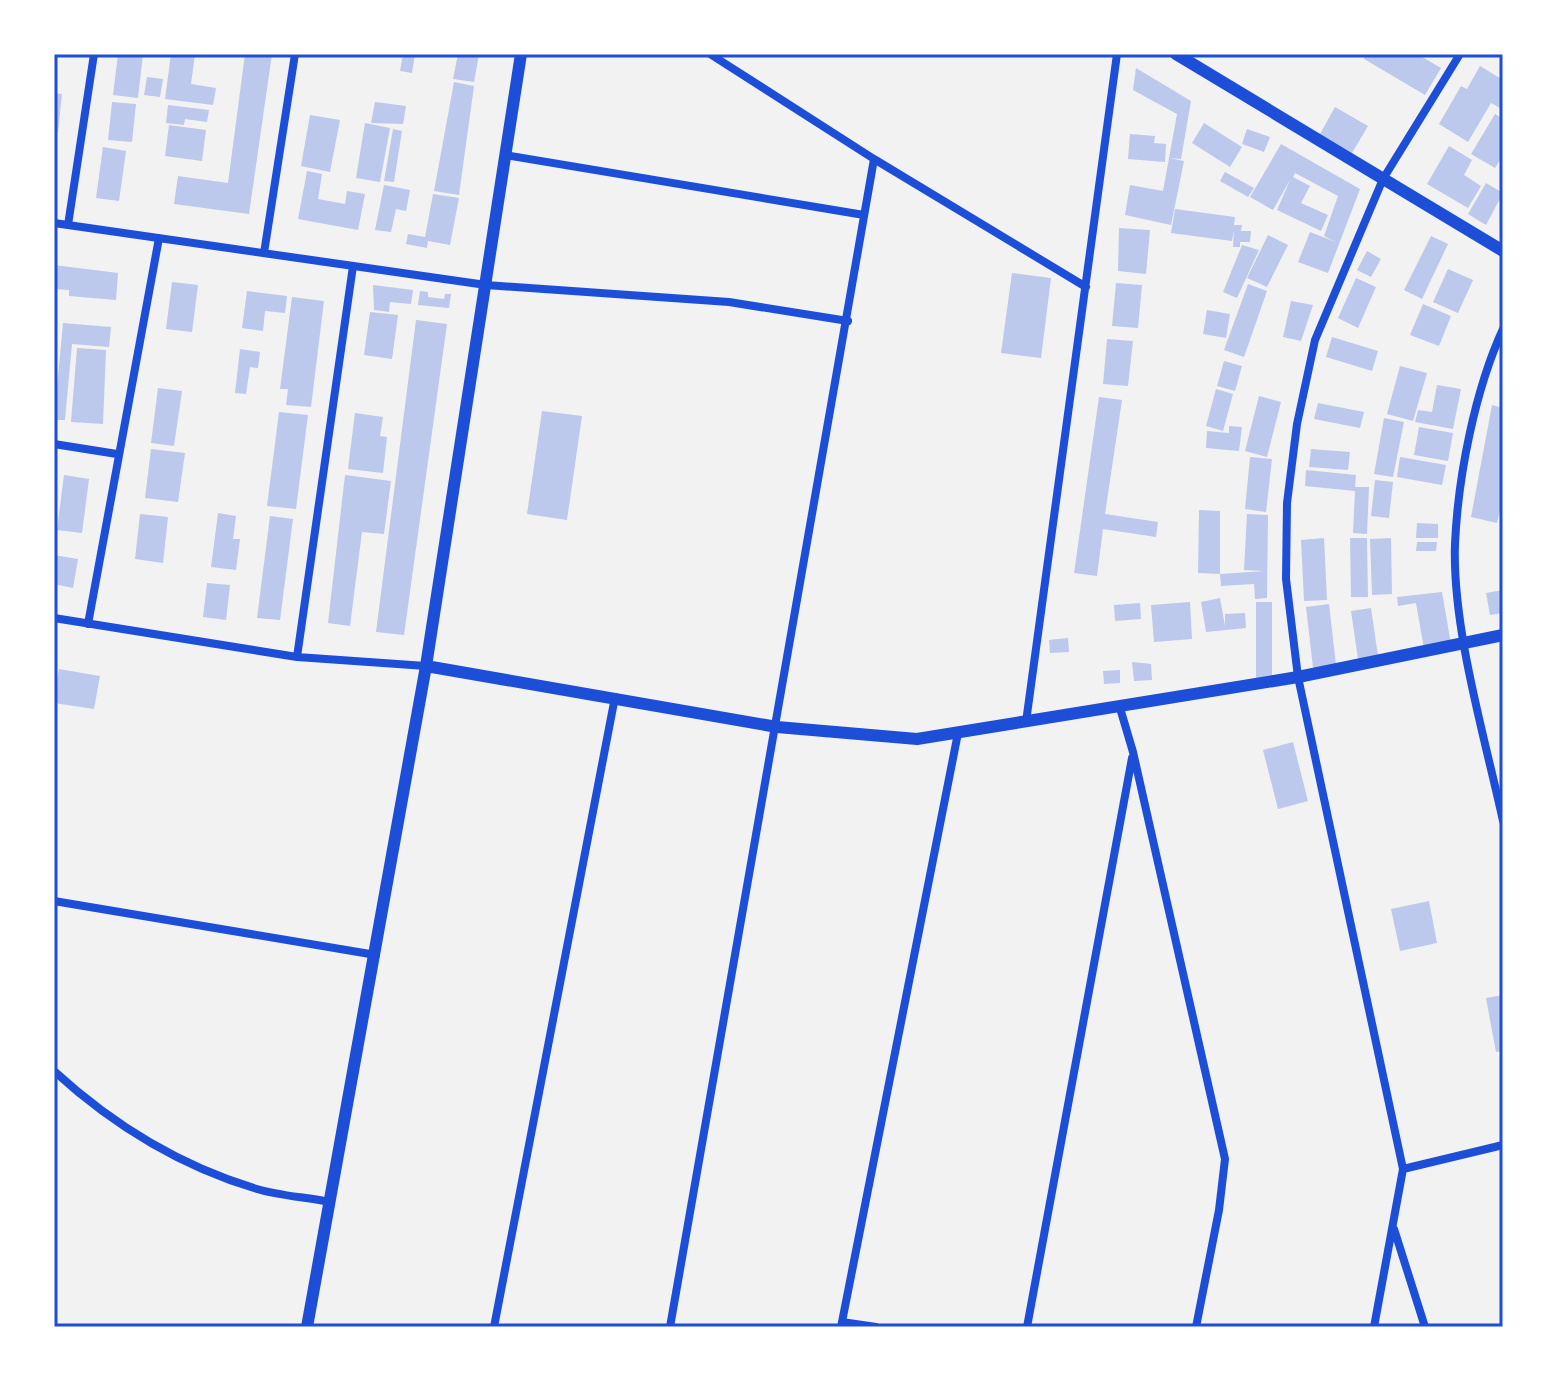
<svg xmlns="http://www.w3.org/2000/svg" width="1557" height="1381" viewBox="0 0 1557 1381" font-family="'Source Sans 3',sans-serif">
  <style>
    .building { fill: #bdc9ec }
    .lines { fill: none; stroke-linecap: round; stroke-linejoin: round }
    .minor { stroke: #1d4ed8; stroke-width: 8 }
    .tertiary { stroke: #1d4ed8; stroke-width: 12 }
    .neatline { fill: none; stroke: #1d4ed8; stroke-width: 3 }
  </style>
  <rect width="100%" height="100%" fill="#f2f2f2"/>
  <path class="building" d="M118 54H143L138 98 113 95Z
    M171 54H195L191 84 216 88 213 105 165 99Z
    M245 54H272L249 214 174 204 178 176 228 183Z
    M403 54H415L412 73 400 71Z
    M458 54H479L474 82 453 79Z
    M1366 54H1417L1441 68 1425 95 1364 59Z
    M1480 66 1503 80V102L1500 108 1491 103 1468 142 1439 124 1461 86 1467 89Z
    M1136 68 1191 101 1181 159 1169 158 1184 161 1171 225 1125 215 1130 185 1163 191 1177 114 1133 90Z
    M147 77 163 79 160 97 144 95Z
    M454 82 474 86 459 195 434 191Z
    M54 93 62 94 58 132H54Z
    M112 102 136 104 132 142 108 140Z
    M375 102 406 106 403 124 371 123Z
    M168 105 209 110 207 122 185 119 184 125 166 123Z
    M1335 107 1368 126 1352 153 1320 134Z
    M1495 114 1503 119V155L1495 168 1471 154Z
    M310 115 340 120 330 172 301 166Z
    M365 123 390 128 380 182 356 178Z
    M1204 123 1242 147 1230 167 1192 143Z
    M169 125 206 130 202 161 165 156Z
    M393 129 402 131 394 182 384 181Z
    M1247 129 1270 137 1264 152 1242 144Z
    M1130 134 1155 136 1154 143 1166 144 1165 162 1128 159Z
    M1281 144 1360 189 1328 273 1298 262 1310 232 1336 242 1324 236 1338 196 1295 173 1293 177 1310 186 1301 203 1328 215 1321 231 1277 210 1290 180 1273 210 1250 197Z
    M1449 146 1472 160 1464 175 1481 186 1468 208 1427 184Z
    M103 147 126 151 119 201 96 198Z
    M307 171 322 174 318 199 345 204 347 191 365 194 358 230 298 219Z
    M1225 172 1254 188 1248 197 1220 181Z
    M1486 183 1503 193 1486 225 1468 214Z
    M384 185 410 190 406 211 396 209 391 232 375 230Z
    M433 194 459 198 450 245 428 241 427 248 406 244 408 234 425 237Z
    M1175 209 1235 217 1234 225H1242L1241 231H1251L1250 242H1240V247H1233L1234 230 1232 241 1171 233Z
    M1119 228 1150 230 1146 274 1118 271Z
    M1268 235 1288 245 1267 287 1247 278Z
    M1431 236 1448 244 1422 299 1404 290Z
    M1242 245 1259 250 1237 298 1223 292Z
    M1367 251 1381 259 1371 277 1357 270Z
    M54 265 118 273 116 300 69 296V290L54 289Z
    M1448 269 1473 280 1458 313 1433 302Z
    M1012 273 1051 278 1041 358 1001 353Z
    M1356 278 1376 287 1358 328 1338 318Z
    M172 282 198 285 192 332 166 329Z
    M1116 283 1142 285 1138 328 1112 326Z
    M1248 284 1267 291 1244 357 1224 350Z
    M373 285 413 290 411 304 390 302 389 312 374 310Z
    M247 291 287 296 285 313 265 311 263 331 242 328Z
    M420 291 428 292V297L444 299 445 294H451L449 308 418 305Z
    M292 297 324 301 311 407 286 405 288 389H280Z
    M1291 301 1313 305 1301 341 1283 337Z
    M1423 304 1451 316 1439 346 1410 335Z
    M1207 310 1230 314 1226 338 1203 334Z
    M370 312 398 315 392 359 364 355Z
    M416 320 447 324 404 635 376 632Z
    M63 323 111 327 109 347 72 344 65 420H54Z
    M1332 337 1378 351 1372 371 1326 357Z
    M1107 339 1133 341 1128 386 1103 384Z
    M77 348 106 350 103 424 71 422Z
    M240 349 260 352 258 368 250 367 246 394 235 393Z
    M1224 361 1242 366 1235 391 1217 386Z
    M1400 366 1427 373 1413 421 1387 414Z
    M1437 385 1461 389 1453 429 1415 422 1418 410 1432 412Z
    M158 388 182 391 174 446 151 443Z
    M1216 389 1233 394 1223 431 1206 426Z
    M1259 396 1281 402 1267 457 1245 451Z
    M1099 397 1122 400 1105 514 1158 522 1156 537 1103 529 1097 576 1074 573Z
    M1318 403 1364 412 1360 428 1314 419Z
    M1492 405 1503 408V498L1497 523 1471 517Z
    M542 411 582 416 567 520 527 514Z
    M279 412 308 415 296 509 267 506Z
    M355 413 383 417 380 436 387 437 383 473 348 469Z
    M1384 418 1404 422 1393 477 1374 474Z
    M1229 426 1242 427 1239 451 1206 448 1207 431 1229 433Z
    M1419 427 1453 433 1448 461 1414 455Z
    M151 449 185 453 178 502 145 498Z
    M1311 449 1350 452 1348 470 1309 467Z
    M1250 457 1272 459 1266 512 1245 509Z
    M1400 457 1446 465 1442 485 1397 477Z
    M1306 470 1356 475 1355 487H1369L1367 534 1353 533 1355 491 1305 486Z
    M64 475 89 479 82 533 57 530Z
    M345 475 391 481 384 534 362 532 350 626 328 623Z
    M1375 480 1393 482 1389 518 1371 516Z
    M1199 510 1220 511V574L1265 571 1244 570 1247 514 1268 515 1267 598 1255 599 1254 584 1221 586 1220 574 1198 573Z
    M218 513 236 516 233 539H240L236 570 211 567Z
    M140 514 168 517 163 563 135 559Z
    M270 516 293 519 280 620 257 618Z
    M1417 523 1438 524V538H1416Z
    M1324 538 1327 600 1304 601 1301 540Z
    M1350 538H1367L1368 597H1351Z
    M1391 538 1392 594 1372 595 1370 539Z
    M1417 542H1437L1436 551H1416Z
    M54 555 78 559 73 588 54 584Z
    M207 583 230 585 226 620 203 617Z
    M1503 590V613L1490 615 1486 593Z
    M1442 592 1451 644 1424 649 1416 603 1398 606 1397 597Z
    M1220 598 1225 626V614L1245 613 1246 628 1206 632 1201 602Z
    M1190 602 1192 639 1154 642 1151 605Z
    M1256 602H1272V684H1256Z
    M1140 603 1141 619 1115 621 1114 605Z
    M1329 604 1336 665 1313 668 1306 607Z
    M1371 608 1378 656 1358 659 1351 611Z
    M1068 638 1069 652 1050 653 1049 640Z
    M1132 662 1151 664 1152 680 1134 681Z
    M59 669 100 676 94 709 54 703Z
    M1120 670V683L1104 684 1103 671Z
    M1293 742 1308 801 1278 809 1263 750Z
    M1429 901 1437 943 1400 951 1391 909Z
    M1503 995V1051L1496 1052 1486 998Z"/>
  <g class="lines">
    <path class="minor" d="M710 54 874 159 1086 287
      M505 155 864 215
      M54 223 486 285 729 302 848 321
      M68 225 94 54
      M264 253 295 54
      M1503 329C1475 390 1458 476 1455 544 1452 628 1485 738 1503 821
      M54 444 117 454
      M54 618 297 657 426 666
      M88 624 159 238
      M297 657 353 266
      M1120 708 1133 752 1225 1159 1219 1210 1196 1327
      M1026 722 1117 54
      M54 901 376 955
      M54 1071C113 1125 180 1166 257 1189 280 1196 306 1197 330 1202
      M1403 1169 1503 1145
      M1394 1229 1425 1327
      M842 1322 876 1327
      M494 1327 615 697
      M670 1327 874 159
      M841 1327 958 733
      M1027 1327 1132 758
      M1374 1327 1403 1169 1298 677 1286 579 1287 503 1297 424 1315 340 1383 179 1460 54"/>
    <path class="tertiary" d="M1176 54 1503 251
      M426 666 777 727 917 739 1298 677 1503 635
      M307 1327 426 666 521 54"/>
  </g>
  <rect width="1557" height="1381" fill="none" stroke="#ffffff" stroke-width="112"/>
  <rect x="56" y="56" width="1445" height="1269" class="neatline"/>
</svg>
